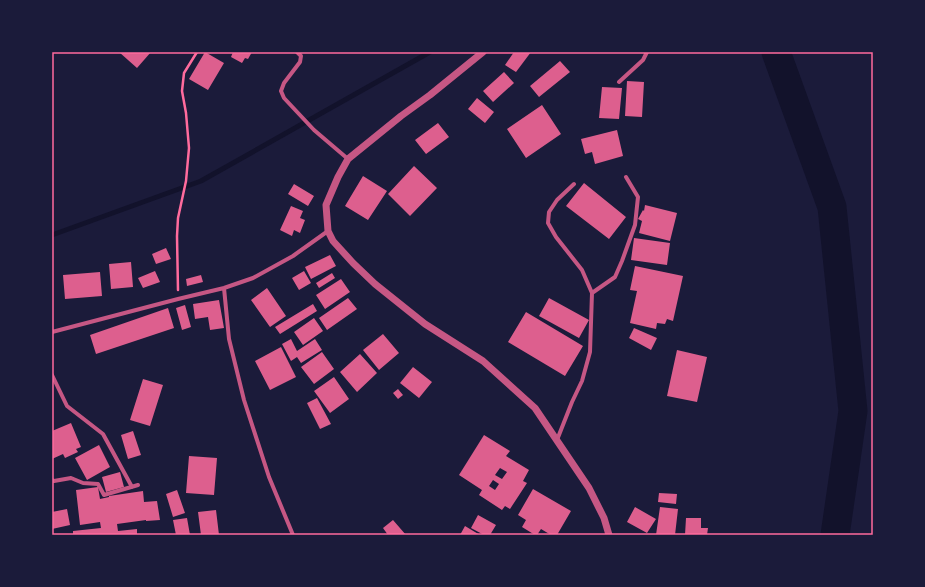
<svg xmlns="http://www.w3.org/2000/svg" width="925" height="587" viewBox="0 0 925 587" font-family="'Public Sans',sans-serif">
  <style>
    .lines { fill: none; stroke-linecap: round; stroke-linejoin: round }
    .stream { stroke: #12122b; stroke-width: 5 }
    .river { stroke: #12122b; stroke-width: 29 }
    .building { fill: #dd5f8e; fill-rule: evenodd }
    .path { stroke: #ff6b9d; stroke-width: 2.5 }
    .minor { stroke: #c65784; stroke-width: 4 }
    .tertiary { stroke: #c65784; stroke-width: 7 }
    .neatline { fill: none; stroke: #ff6b9d; stroke-width: 1.5 }
  </style>
  <rect width="100%" height="100%" fill="#1b1b3a"/>
  <g class="lines">
    <path class="stream" d="M52 235 201 181 430 52"/>
    <path class="river" d="M776 52 832 207 853 411 835 535"/>
  </g>
  <path class="building" d="M119 52H151L137 68Z
    M205 52 224 63 208 90 189 79Z
    M233 52H252L248 59 245 58 242 63 231 57Z
    M514 52H531L516 72 505 65Z
    M560 61 570 72 539 97 530 86Z
    M504 72 514 83 493 102 483 91Z
    M627 81 644 82 642 117 625 116Z
    M602 87 622 88 619 119 599 118Z
    M477 98 494 112 485 123 468 109Z
    M542 105 561 134 526 158 507 129Z
    M438 123 449 137 426 154 415 140Z
    M617 130 623 156 595 164 592 152 585 154 581 139Z
    M414 166 437 188 410 216 388 194Z
    M363 176 387 191 368 220 345 206Z
    M584 183 626 217 609 239 566 206Z
    M294 184 314 196 308 206 288 194Z
    M645 205 677 213 670 241 639 233 642 221 638 219 643 210 644 211Z
    M291 206 303 211 300 218 305 220 300 233 294 230 292 236 280 230Z
    M634 238 670 243 667 265 631 260Z
    M166 248 171 259 156 264 152 254Z
    M330 255 336 266 311 279 305 267Z
    M131 262 133 287 111 289 109 264Z
    M635 266 683 276 673 321 667 319 665 324 657 323 656 329 630 323 637 291 630 290Z
    M155 271 160 282 143 288 138 278Z
    M304 271 311 283 299 290 292 278Z
    M100 272 102 296 65 299 63 275Z
    M332 273 335 278 319 288 316 283Z
    M201 275 203 282 187 286 186 279Z
    M341 279 350 292 325 309 316 295Z
    M267 288 286 316 270 327 251 300Z
    M348 298 357 309 327 330 319 318Z
    M549 298 589 320 579 338 539 316Z
    M219 300 224 328 210 330 208 317 195 319 193 304Z
    M313 304 317 311 280 334 275 327Z
    M185 305 191 327 182 330 176 308Z
    M168 308 174 328 96 354 90 335Z
    M526 312 583 346 565 376 508 342Z
    M314 318 323 331 303 345 294 332Z
    M634 328 657 338 651 350 629 338Z
    M383 334 399 353 379 370 363 350Z
    M291 339 297 351 315 339 322 350 301 363 297 357 291 361 282 344Z
    M281 347 296 377 270 390 255 361Z
    M677 350 707 357 697 402 667 396Z
    M322 352 334 369 314 384 301 367Z
    M360 354 377 373 357 392 340 372Z
    M413 367 432 382 419 398 400 383Z
    M334 377 349 399 330 413 314 391Z
    M143 379 163 385 150 426 130 420Z
    M398 389 403 395 398 399 393 393Z
    M317 398 331 424 320 429 307 403Z
    M71 423 81 447 76 449 78 452 65 458 63 454 52 459V431Z
    M133 431 141 455 128 459 121 435Z
    M484 435 510 451 506 456 529 470 523 481 527 483 510 509 505 506 502 510 479 495 482 490 459 475ZM500 468 507 472 502 479 495 475ZM493 480 499 484 495 490 489 486Z
    M99 445 110 467 87 480 75 458Z
    M189 456 217 458 214 495 186 493Z
    M120 472 124 487 106 492 102 477Z
    M98 487 100 499 109 497V496L143 491 144 502 157 501 160 520 146 521V520L117 524 118 531 137 529V535H73V531L101 528 100 522 80 525 76 490Z
    M533 489 571 511 557 535H551L541 529 537 535H535L522 527 526 520 518 515Z
    M177 490 185 513 173 517 166 494Z
    M659 493 677 494 676 504 658 502Z
    M635 507 656 519 647 533 627 522Z
    M660 507 678 509 675 535H656Z
    M67 509 70 525 52 529V512Z
    M216 510 219 535H201L198 512Z
    M478 515 496 525 490 535H484L471 528Z
    M187 518 190 535H176L173 520Z
    M686 518H701V528H708L707 535H685Z
    M393 520 406 535H388L383 528Z
    M465 526 480 535H460Z"/>
  <g class="lines">
    <path class="path" d="M178 290 177 236 178 218 186 181 189 148 186 113 182 91 184 73 197 52"/>
    <path class="minor" d="M297 52 301 56 300 62 284 83 281 91 284 98 314 130 348 159
      M619 82 643 60 647 52
      M224 288 229 339 244 400 269 477 293 535
      M592 293 615 277 622 261 635 225 638 197 626 177
      M52 332 178 299 224 288 253 278 293 256 328 231
      M52 375 67 406 103 434 132 487
      M557 440 572 402 582 381 590 352 592 293 582 270 556 237 548 223 549 212 557 200 574 184
      M52 480 54 481 71 478 83 483 98 484 104 495 138 485"/>
    <path class="tertiary" d="M483 52 430 95 401 116 348 159 338 177 326 205 328 231 333 241 353 263 375 284 425 324 483 361 535 408 589 488 604 518 609 535"/>
  </g>
  <rect width="925" height="587" fill="none" stroke="#1b1b3a" stroke-width="106"/>
  <rect x="53" y="53" width="819" height="481" class="neatline"/>
</svg>
